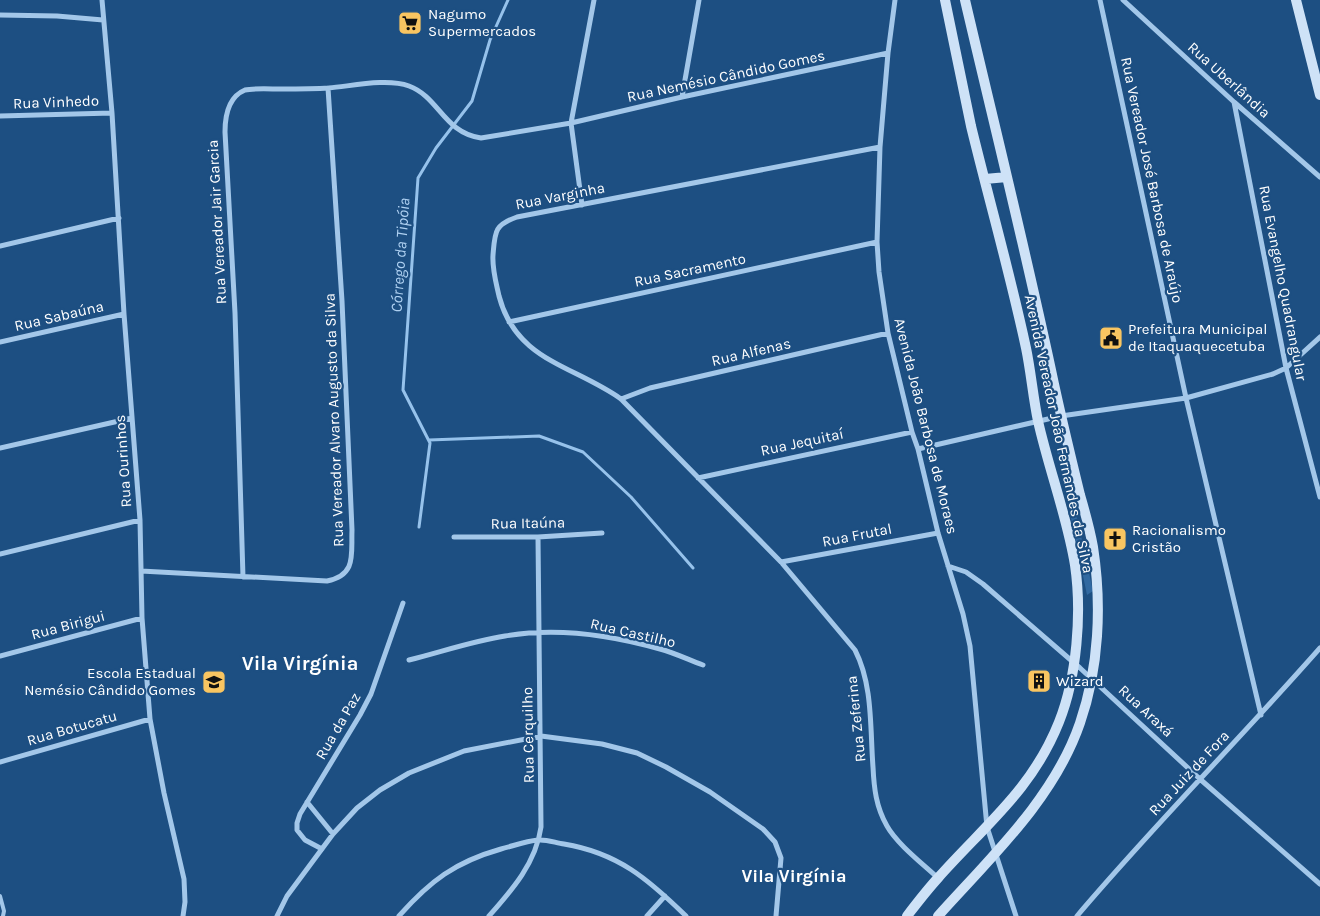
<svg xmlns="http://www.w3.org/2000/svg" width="1320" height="916" viewBox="0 0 1320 916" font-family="Karla,sans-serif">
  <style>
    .green { fill: #3169a1 }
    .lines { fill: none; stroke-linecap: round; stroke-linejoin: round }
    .stream { stroke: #96c2eb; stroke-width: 3 }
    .service { stroke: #a3c7e9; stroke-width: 4 }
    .minor { stroke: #a3c7e9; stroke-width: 5 }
    .secondary { stroke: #cee2f7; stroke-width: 10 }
    .labels { text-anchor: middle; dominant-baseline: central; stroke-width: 4.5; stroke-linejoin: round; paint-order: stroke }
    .poi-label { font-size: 15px; fill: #fff; stroke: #1d4f82; text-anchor: start }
    .street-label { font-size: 15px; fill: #fff; stroke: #1d4f82 }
    .water-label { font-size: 16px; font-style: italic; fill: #aed0f1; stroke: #1d4f82 }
    .quarter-label { font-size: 18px; font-weight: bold; fill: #fff; stroke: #1d4f82 }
    .district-label { font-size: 20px; font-weight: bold; fill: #fff; stroke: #1d4f82 }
  </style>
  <rect width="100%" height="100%" fill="#1d4f82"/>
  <path class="green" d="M1062 448 1093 591 1087 595 1057 450Z"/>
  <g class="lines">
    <path class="stream" d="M429 440 539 436 583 452 631 497 693 568
      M419 527 430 443 403 390 418 178 436 148 472 101 490 40 508 0"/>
    <path class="service" d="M0 896 4 911 3 916"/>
    <path class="minor" d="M102 0 112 113 124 314 140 520 142 618 150 719 164 793 184 879 185 902 183 916
      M895 0 888 53 880 147 877 242 879 272 888 333 912 432 918 449 938 533 963 614 970 646 987 827 1016 916
      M1100 0 1186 398 1261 715
      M1123 0 1234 102 1320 177
      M0 15 57 16 103 20
      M682 97 699 0
      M1234 102 1286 368 1320 497
      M0 116 112 113
      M880 147 517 217C494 225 495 232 493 255 492 269 496 282 499 296 516 361 573 365 621 399L781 562 855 650C873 685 870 728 873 767 874 788 876 807 887 826 897 844 923 864 938 878
      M582 205 571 123 594 0
      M0 246 119 218
      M509 322 877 242
      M0 342 124 314
      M621 399 650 388 888 333
      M0 448 132 418
      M918 449 1061 416 1186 398 1273 374 1286 368 1320 337
      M698 478 912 432
      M454 537H538L602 533
      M0 554 140 520
      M781 562 938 533
      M948 566 966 572 983 584 1080 668 1201 780 1320 884
      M141 571 327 581C357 575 351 554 352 530L342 301 328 88
      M243 577 235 313 225 132C225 116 228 97 245 90 253 88 271 89 280 89 296 89 313 89 329 88 352 86 387 78 409 86 439 97 444 133 481 138L571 123 682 97 888 53
      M0 656 142 618
      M409 660C441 652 473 641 505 636 556 627 611 635 660 649 675 653 689 660 703 665
      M0 762 150 719
      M307 802 333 834
      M322 849 305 840 297 830V823L300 814 360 715 371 694 403 603
      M277 916 287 896 333 834 357 808 380 790 409 773 464 751 541 736 602 744 637 753 666 767 710 792 763 829 775 842 781 858 776 916
      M399 916C430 881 455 862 501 849 513 846 526 841 538 840 546 839 556 843 564 844 618 853 648 879 686 916
      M489 916C512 890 536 863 541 827L538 537
      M647 916 665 896
      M1077 916C1155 824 1240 739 1320 648"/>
    <path class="secondary" d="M1296 0 1320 95
      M985 179 1007 177
      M907 916C917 903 927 890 938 878 985 825 1032 790 1059 722 1077 677 1082 613 1075 565 1067 516 1049 470 1038 421 1033 397 1031 372 1026 348 1010 273 989 200 971 126 962 84 954 42 945 0
      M938 916C990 858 1054 799 1080 723 1099 668 1102 605 1093 547 1090 530 1085 512 1080 495 1071 458 1062 421 1054 384 1027 256 995 128 965 0"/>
  </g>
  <defs>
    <g id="supermarket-square" transform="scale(1.25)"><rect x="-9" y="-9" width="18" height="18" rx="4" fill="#f9c561" stroke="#1d4f82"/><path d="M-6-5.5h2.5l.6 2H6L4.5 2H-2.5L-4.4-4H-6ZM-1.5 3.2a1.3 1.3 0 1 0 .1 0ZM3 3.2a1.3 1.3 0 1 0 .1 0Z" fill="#111"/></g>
    <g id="civic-square" transform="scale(1.25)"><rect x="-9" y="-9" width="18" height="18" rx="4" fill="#f9c561" stroke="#1d4f82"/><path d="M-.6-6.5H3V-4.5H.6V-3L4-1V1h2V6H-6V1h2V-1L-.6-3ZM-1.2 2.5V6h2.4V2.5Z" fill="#111"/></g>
    <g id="church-square" transform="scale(1.25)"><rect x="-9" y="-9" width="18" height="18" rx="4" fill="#f9c561" stroke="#1d4f82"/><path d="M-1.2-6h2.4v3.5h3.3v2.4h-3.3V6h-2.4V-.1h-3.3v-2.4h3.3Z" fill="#111"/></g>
    <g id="building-square" transform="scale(1.25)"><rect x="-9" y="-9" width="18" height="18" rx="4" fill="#f9c561" stroke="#1d4f82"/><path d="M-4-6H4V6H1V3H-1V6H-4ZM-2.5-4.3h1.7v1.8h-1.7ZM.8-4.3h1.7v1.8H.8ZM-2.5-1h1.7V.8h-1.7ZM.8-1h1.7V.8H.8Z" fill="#111"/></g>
    <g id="school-square" transform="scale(1.25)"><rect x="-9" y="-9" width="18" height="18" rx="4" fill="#f9c561" stroke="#1d4f82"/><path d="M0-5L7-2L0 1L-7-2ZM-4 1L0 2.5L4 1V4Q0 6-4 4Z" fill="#111"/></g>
  </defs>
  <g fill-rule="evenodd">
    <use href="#supermarket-square" x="410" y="23"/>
    <use href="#civic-square" x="1111" y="338"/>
    <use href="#church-square" x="1115" y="539"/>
    <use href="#building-square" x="1039" y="681"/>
    <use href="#school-square" x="214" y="682"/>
  </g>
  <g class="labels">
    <g class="poi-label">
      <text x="428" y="14">Nagumo<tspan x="428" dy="17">Supermercados</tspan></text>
      <text x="1128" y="329">Prefeitura Municipal<tspan x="1128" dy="17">de Itaquaquecetuba</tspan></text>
      <text x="1132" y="530">Racionalismo<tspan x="1132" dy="17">Cristão</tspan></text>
      <text x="196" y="673" text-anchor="end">Escola Estadual<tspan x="196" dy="17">Nemésio Cândido Gomes</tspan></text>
      <text x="1056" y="681">Wizard</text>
    </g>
    <g class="street-label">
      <text transform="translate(726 76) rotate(-12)">Rua Nemésio Cândido Gomes</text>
      <text transform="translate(1229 80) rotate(42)">Rua Uberlândia</text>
      <text transform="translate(56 102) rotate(-2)">Rua Vinhedo</text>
      <text transform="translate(1152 180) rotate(78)">Rua Vereador José Barbosa de Araújo</text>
      <text transform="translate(560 196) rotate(-11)">Rua Varginha</text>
      <text transform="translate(217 222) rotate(-93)">Rua Vereador Jair Garcia</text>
      <text transform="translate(690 270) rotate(-12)">Rua Sacramento</text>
      <text transform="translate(1283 283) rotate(79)">Rua Evangelho Quadrangular</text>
      <text transform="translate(59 316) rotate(-13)">Rua Sabaúna</text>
      <text transform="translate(751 352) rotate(-13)">Rua Alfenas</text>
      <text transform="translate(334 420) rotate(-92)">Rua Vereador Alvaro Augusto da Silva</text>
      <text transform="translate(926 426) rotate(76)">Avenida João Barbosa de Moraes</text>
      <text transform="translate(1059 434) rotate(78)">Avenida Vereador João Fernandes da Silva</text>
      <text transform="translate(802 442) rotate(-12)">Rua Jequitaí</text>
      <text transform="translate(123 461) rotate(-94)">Rua Ourinhos</text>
      <text transform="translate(528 523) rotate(-1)">Rua Itaúna</text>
      <text transform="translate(857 535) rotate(-11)">Rua Frutal</text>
      <text transform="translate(68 625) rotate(-15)">Rua Birigui</text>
      <text transform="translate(633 633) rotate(13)">Rua Castilho</text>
      <text transform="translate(1146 711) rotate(43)">Rua Araxá</text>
      <text transform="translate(856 719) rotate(-96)">Rua Zeferina</text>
      <text transform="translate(338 726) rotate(-60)">Rua da Paz</text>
      <text transform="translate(72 728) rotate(-16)">Rua Botucatu</text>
      <text transform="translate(528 735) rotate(-91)">Rua Cerquilho</text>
      <text transform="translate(1189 773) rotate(-47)">Rua Juiz de Fora</text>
    </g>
    <g class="water-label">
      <text transform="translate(400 255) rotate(-86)">Córrego da Tipóia</text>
    </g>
    <g class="quarter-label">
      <text x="794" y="876">Vila Virgínia</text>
    </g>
    <g class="district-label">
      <text x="300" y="663">Vila Virgínia</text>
    </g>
  </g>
</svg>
